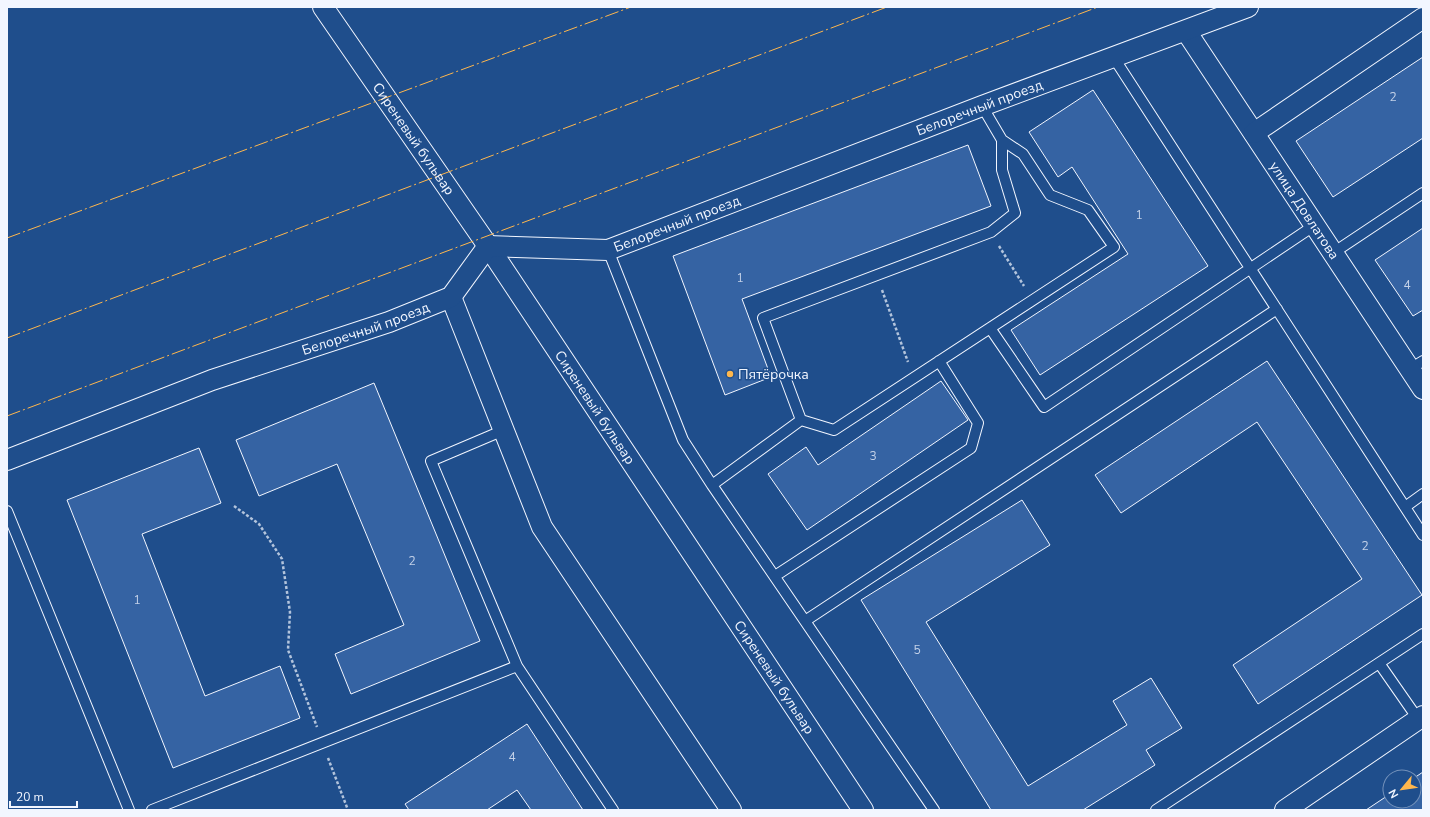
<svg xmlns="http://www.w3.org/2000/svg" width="1430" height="817" viewBox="0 0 1430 817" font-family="'Nunito Sans',sans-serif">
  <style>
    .building { fill: #3563a3; stroke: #f2f6ff }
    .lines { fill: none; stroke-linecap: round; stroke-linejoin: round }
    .lane-casing { stroke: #f2f6ff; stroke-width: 12 }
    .street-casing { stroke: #f2f6ff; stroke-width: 22 }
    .path { stroke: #b3c4dc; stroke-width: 2.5; stroke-dasharray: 3 2; stroke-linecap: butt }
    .lane { stroke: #1f4e8c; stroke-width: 10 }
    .street { stroke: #1f4e8c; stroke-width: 20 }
    .power { stroke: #ffb74d; stroke-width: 1; stroke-dasharray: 14 3 2 3; stroke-linecap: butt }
    .poi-dot { fill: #ffb74d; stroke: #1f4e8c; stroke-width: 1.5 }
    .labels { text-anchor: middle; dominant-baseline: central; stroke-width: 3; stroke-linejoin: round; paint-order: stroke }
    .number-label { font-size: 12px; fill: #c3d1e8 }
    .street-label { font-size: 14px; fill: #f2f6ff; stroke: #1f4e8c }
    .poi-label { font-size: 14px; fill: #f2f6ff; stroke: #1f4e8c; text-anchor: start }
  </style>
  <rect width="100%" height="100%" fill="#1f4e8c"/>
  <path class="building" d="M1423 57V138L1333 197 1296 141Z
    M1093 90 1208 266 1040 375 1011 330 1128 254 1072 167 1058 177 1029 132Z
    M968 145 991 206 742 299 771 377 725 395 673 256Z
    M1423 228V310L1413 316 1375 260Z
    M1267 361 1422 595 1258 704 1233 665 1362 579 1257 422 1121 513 1095 475Z
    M941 381 968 420 807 530 768 474 806 447 818 465Z
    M374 383 480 641 351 694 335 654 404 625 337 464 259 496 236 440Z
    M199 448 221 503 142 534 205 696 280 666 300 718 173 768 67 500Z
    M1022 500 1050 545 926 622 1028 786 1127 725 1113 701 1151 678 1182 728 1146 750 1155 765 1083 810H991L861 600Z
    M527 724 583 810H531L517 790 487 810H409L405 804Z
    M1423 772V810H1366L1390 794V801H1414V778Z"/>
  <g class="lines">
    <g class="lane-casing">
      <path id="lane" d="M1114 58 1423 535
        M608 250 683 440 712 485 801 420 763 318 991 232 1015 213 1002 170V140L982 106
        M1333 253 1423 193
        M990 328 1044 407 1315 225
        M1410 369 1423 361
        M801 420 834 430 1114 247 1088 210 1050 195 1023 154 1002 140
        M504 430 431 461 517 666 613 810
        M712 485 934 810
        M1405 507 1423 494
        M7 511 129 810
        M775 576 971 448 978 423 939 361
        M805 621 1277 309
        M1379 663 1418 719
        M152 810 517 666
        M1156 810 1423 634"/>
    </g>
    <g class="street-casing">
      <g id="street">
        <path id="s1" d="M323 7 488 246 863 810"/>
        <path id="s2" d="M1186 31 1423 389"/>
        <path d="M1254 133 1423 18"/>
        <path d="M451 297 542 527 731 810"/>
        <path id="s3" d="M7 460 212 380 389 322 451 297 488 246 608 250 982 106 1248 7"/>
        <path d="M1285 810 1423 716"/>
      </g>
    </g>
    <path class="path" d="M999 246 1024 286
      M882 290 908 362
      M234 506 259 524 282 559 290 612 288 650 317 727
      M328 758 348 810"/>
    <use href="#lane" class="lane"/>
    <use href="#street" class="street"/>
    <path class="power" d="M7 238 631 7
      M7 338 887 7
      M7 416 1098 7"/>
  </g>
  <circle class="poi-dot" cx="730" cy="374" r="4"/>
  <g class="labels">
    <g class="number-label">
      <text x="1393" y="97">2</text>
      <text x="1139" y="215">1</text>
      <text x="740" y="278">1</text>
      <text x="1407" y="285">4</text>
      <text x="873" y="456">3</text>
      <text x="1365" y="546">2</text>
      <text x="412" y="561">2</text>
      <text x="137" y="600">1</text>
      <text x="917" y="650">5</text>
      <text x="512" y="757">4</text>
    </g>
    <g class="street-label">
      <text stroke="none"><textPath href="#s3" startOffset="1054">Белоречный проезд</textPath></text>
      <text stroke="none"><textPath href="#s1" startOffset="160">Сиреневый бульвар</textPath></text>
      <text stroke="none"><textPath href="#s2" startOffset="215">улица Довлатова</textPath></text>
      <text stroke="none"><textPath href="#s3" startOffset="730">Белоречный проезд</textPath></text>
      <text stroke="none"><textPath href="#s3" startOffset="382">Белоречный проезд</textPath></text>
      <text stroke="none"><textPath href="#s1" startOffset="484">Сиреневый бульвар</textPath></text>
      <text stroke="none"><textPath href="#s1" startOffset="808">Сиреневый бульвар</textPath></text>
    </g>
    <g class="poi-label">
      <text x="738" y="374">Пятёрочка</text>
    </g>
  </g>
  <rect width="1430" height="817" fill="none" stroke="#f2f6ff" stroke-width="16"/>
  <g transform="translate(1402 789) rotate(241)"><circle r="19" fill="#1f4e8c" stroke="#7391ba"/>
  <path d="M0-3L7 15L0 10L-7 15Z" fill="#ffb74d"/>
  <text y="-6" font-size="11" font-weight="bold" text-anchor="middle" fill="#f2f6ff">N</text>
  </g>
  <path d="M10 801v6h67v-6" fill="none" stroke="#f2f6ff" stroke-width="2"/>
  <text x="16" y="801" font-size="12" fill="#f2f6ff" stroke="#1f4e8c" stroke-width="3" paint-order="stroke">20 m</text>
</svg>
